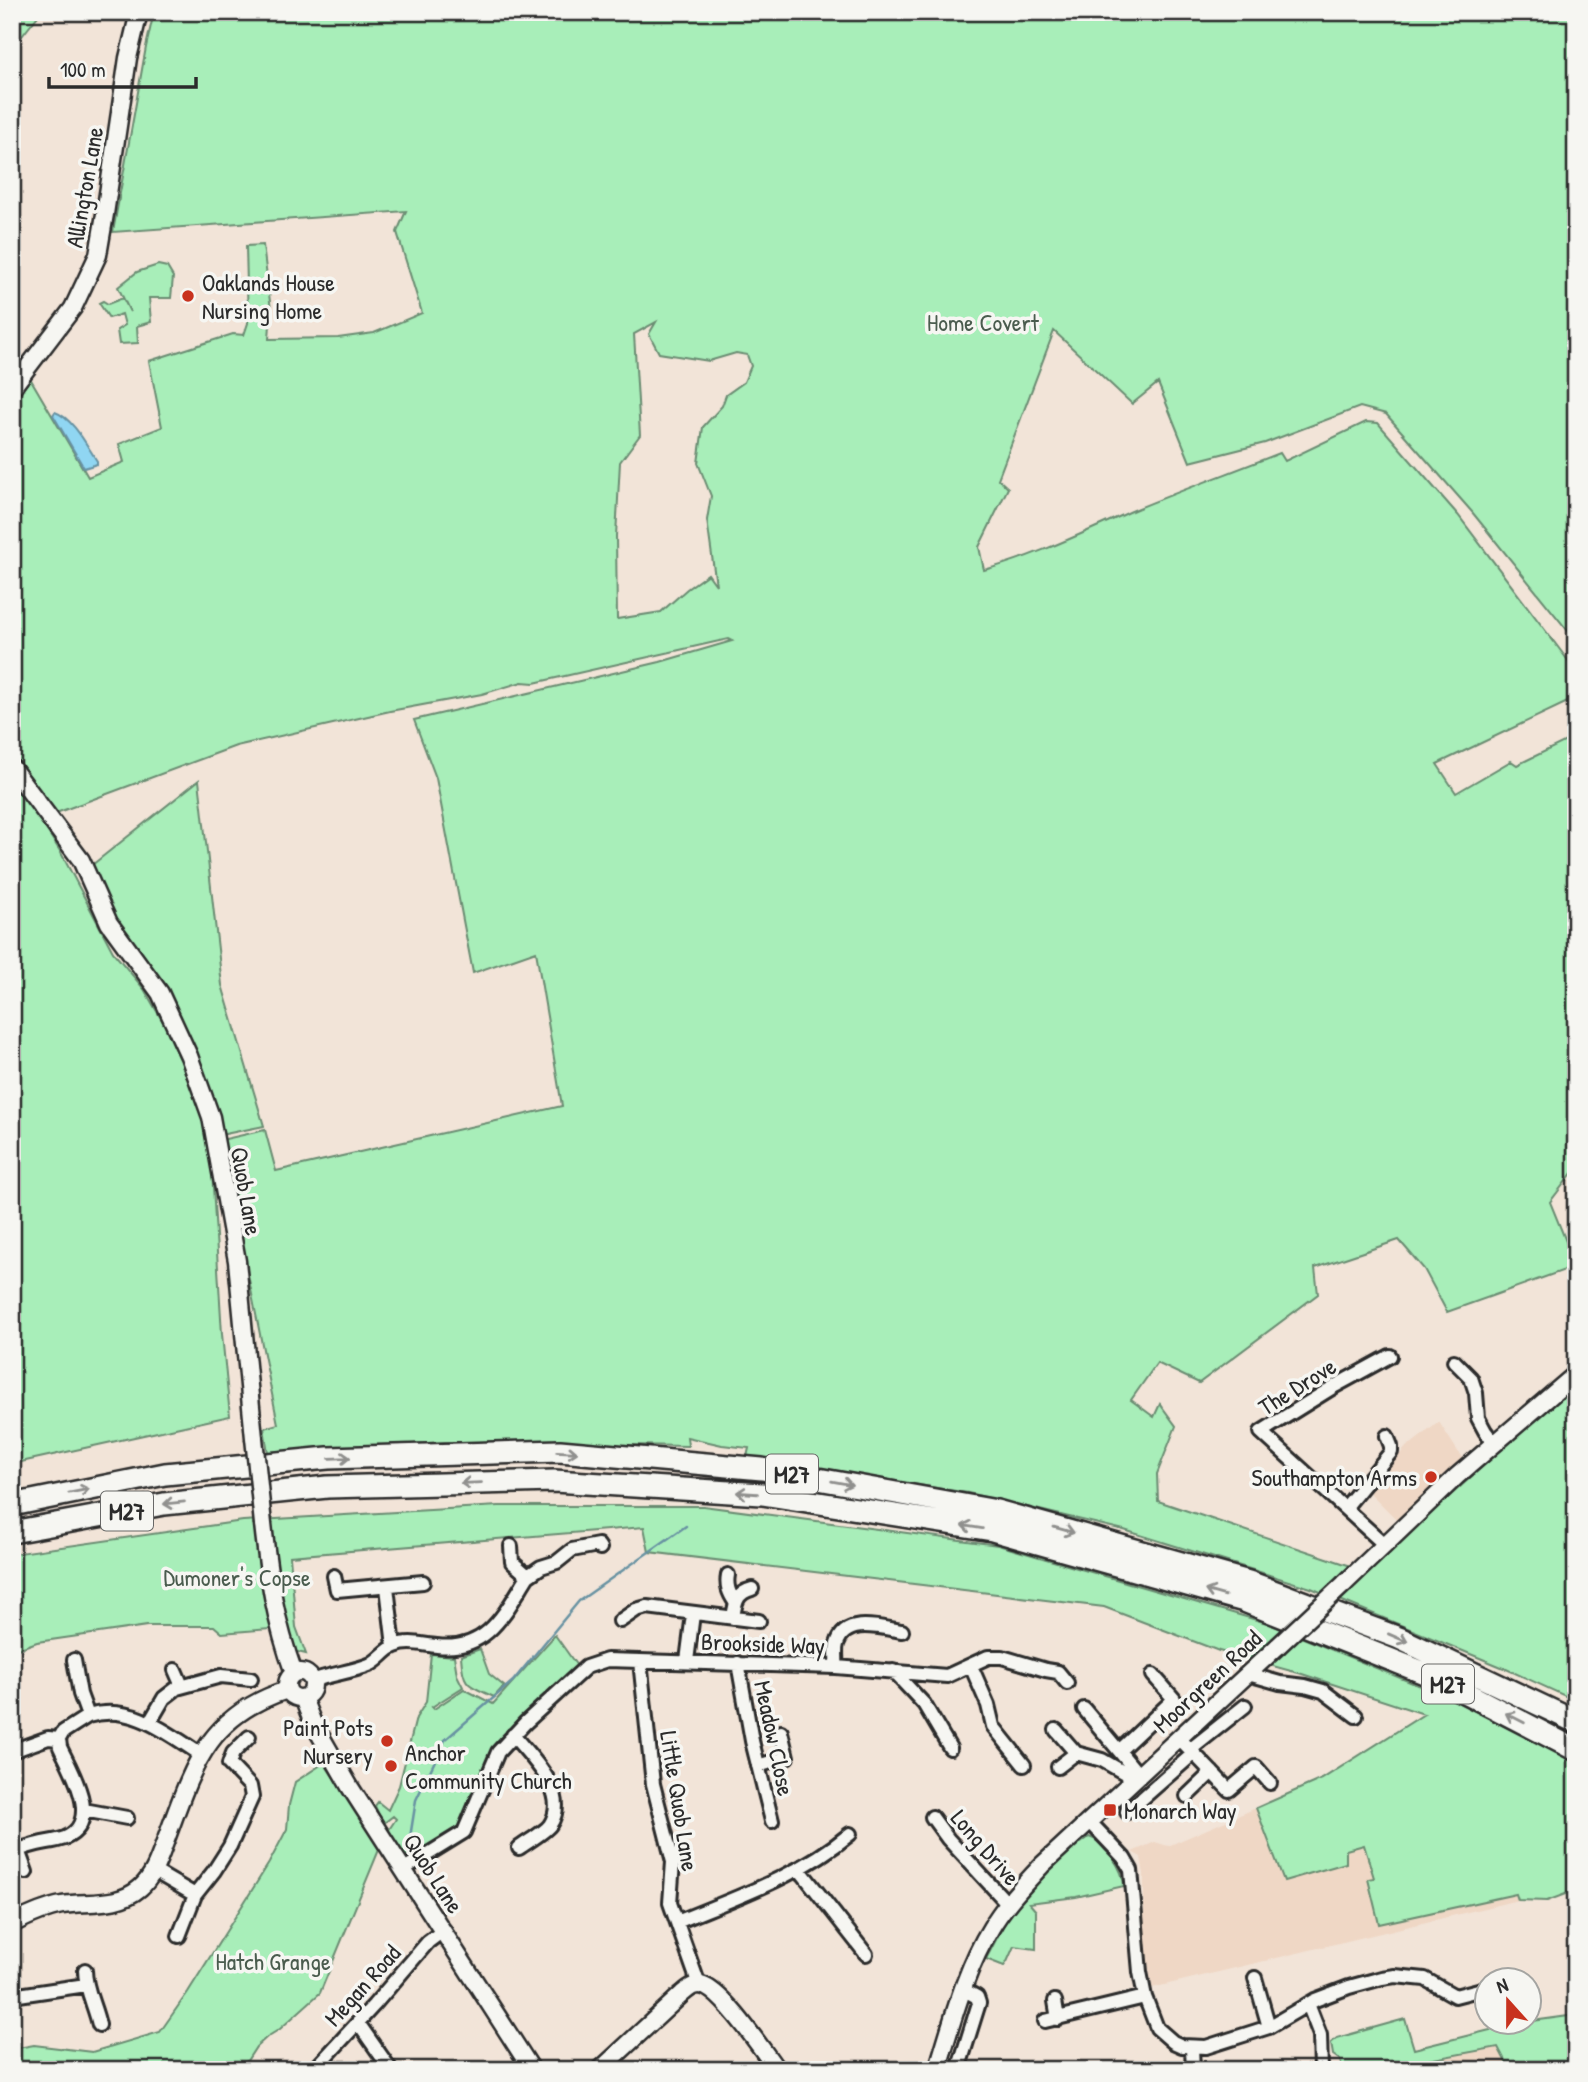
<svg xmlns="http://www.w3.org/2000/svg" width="1588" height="2082" viewBox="0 0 1588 2082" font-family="'Patrick Hand',sans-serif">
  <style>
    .built { fill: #efd7c5 }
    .green { fill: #a8eeb9; stroke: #6a8c72; stroke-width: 2; fill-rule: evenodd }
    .water { fill: #90d6f2; stroke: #6892a2; stroke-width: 2 }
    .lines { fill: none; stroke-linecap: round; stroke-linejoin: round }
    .stream { stroke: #6892a2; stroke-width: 2.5 }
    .street-casing { stroke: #2b2b2b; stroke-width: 18 }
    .secondary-casing { stroke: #2b2b2b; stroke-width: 21 }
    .highway-casing { stroke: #2b2b2b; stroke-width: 26 }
    .street { stroke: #f6f6f2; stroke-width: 12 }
    .secondary { stroke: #f6f6f2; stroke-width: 16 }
    .highway { stroke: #f6f6f2; stroke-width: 21 }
    .secondary-bridge-casing { stroke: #2b2b2b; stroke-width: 21; stroke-linecap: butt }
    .secondary-bridge { stroke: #f6f6f2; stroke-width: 16 }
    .oneway { stroke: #90908e }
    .poi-dot { fill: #c8321e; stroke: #f6f6f2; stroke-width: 2.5 }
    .labels { text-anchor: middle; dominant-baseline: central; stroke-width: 7; stroke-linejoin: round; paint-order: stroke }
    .shield { fill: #f6f6f2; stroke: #686867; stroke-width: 2 }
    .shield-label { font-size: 23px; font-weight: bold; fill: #2b2b2b }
    .street-label { font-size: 24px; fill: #2b2b2b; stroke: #f6f6f2 }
    .poi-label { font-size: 24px; fill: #2b2b2b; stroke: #f6f6f2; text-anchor: start }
    .park-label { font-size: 24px; fill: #4a5c4e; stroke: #f6f6f2 }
  </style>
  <rect width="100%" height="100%" fill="#f2e4d8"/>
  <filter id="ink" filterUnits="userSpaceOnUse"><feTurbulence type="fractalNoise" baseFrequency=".0143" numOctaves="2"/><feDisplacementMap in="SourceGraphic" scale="14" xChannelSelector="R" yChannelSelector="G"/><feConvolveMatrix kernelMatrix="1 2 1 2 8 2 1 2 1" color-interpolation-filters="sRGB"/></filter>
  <g filter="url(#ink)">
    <path class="built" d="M1439 1422 1464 1461 1397 1520 1367 1490 1409 1444H1411Z
      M1329 1788 1486 1792 1518 1900 1152 1988 1144 1938V1874L1141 1857 1132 1852 1155 1842 1168 1846 1256 1808Z
      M1500 2044 1510 2070H1379Z"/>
    <path class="green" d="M12 12H41L15 45 12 43Z
      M154 12H1576V641L1472 512 1386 414 1360 407 1265 443 1190 462 1158 383 1132 404 1054 331 998 479 1008 488 979 547 984 570C1036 556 1085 532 1134 510 1182 490 1232 472 1280 453L1285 461 1366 422 1378 423 1458 515 1576 671V698L1437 764 1456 793 1511 761 1517 765 1576 736V1168L1550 1202 1576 1266 1447 1312 1424 1269 1399 1240 1315 1268 1318 1294 1199 1383 1157 1363 1131 1400 1154 1417 1160 1404 1176 1426 1157 1474 1158 1501 1363 1570 1432 1512 1576 1383V1701L1504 1668 1311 1588 1124 1530 968 1493 747 1457 749 1448 722 1445 687 1437 688 1446 445 1442 268 1453 264 1428 278 1424 221 1140 265 1130 276 1171 562 1106 536 951 473 973 436 778 414 720 660 662 732 641 728 639 534 683 522 682 482 694 390 711 236 746 56 813 12 752V408L30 378 88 477 124 462 119 444 162 427 149 361 233 334 244 335 248 323 246 246 263 245 271 310 269 339 338 338 374 333 422 313 397 232 406 211 113 232 146 47ZM656 322 649 334 659 353 709 361 736 353 747 355 751 366 744 382 726 395 722 406 703 427 698 463 711 496 707 520 716 585 708 574 687 589 661 612 617 619 616 536 620 462 640 435 634 334Z
      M158 265 167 267 173 277 171 298H149L151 322 137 326 138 343 119 344 117 330 125 325 122 314 109 318 99 303 103 301 108 304 123 298 130 312 118 287 137 272Z
      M12 776 60 851 113 952 144 989 178 1048 199 1099 212 1170 222 1334 230 1416 12 1464Z
      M199 780 222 985 264 1126 220 1135 195 1057 176 1008 144 963 129 945 92 865Z
      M499 1506H703L998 1545 1267 1623 1449 1698 1576 1762V1890L1547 1901 1518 1900 1516 1894 1379 1924 1368 1879 1374 1878 1364 1845 1346 1850V1863L1284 1881 1256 1808 1322 1779 1424 1714 1302 1674 1219 1651 1104 1607 649 1552 644 1527 290 1556 296 1627 306 1654 293 1651 282 1628 222 1633 214 1626H147L37 1642 12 1651V1554L243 1521Z
      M555 1635 577 1666 502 1737 457 1831 413 1857 411 1854 406 1856 404 1854 388 1831 396 1819 393 1816 384 1823 382 1822 375 1806 378 1802 388 1810 399 1786 416 1718 426 1702 431 1654 454 1656 457 1675 463 1687 432 1707 434 1709 464 1689 493 1704Z
      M480 1649 489 1674 504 1686 494 1697C467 1684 463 1686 461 1656Z
      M324 1763 371 1833 381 1845 320 1993 280 2029 267 2037 256 2047 241 2070H12V2049L34 2045 92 2052 160 2032 188 1992 269 1863 287 1829 289 1805 295 1782Z
      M1089 1837C1105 1841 1124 1871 1124 1886L1076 1897 1029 1903 1036 1911V1949L1014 1946 1007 1962 1004 1966 986 1959C997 1939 1007 1916 1021 1897 1037 1877 1057 1860 1076 1842L1081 1843Z
      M1576 2015V2070H1510L1498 2047 1374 2070H1340L1342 2068 1340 2060 1333 2055 1331 2043 1337 2038 1405 2019 1414 2049 1518 2023Z"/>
    <path class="water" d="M55 412C73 418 87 446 97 461V464L84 468 53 415Z"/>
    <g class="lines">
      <path class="stream" d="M408 1850 416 1800 445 1740 513 1681 579 1601 686 1526"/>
      <g class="street-casing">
        <path id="street" d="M1454 1361 1471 1378 1476 1393 1478 1418 1485 1431 1494 1443
          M1345 1508 1391 1452V1446L1387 1436
          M1385 1545 1261 1432 1335 1386 1390 1356
          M728 1575C726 1586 729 1593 735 1602
          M334 1576 337 1590 423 1582
          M528 1576 541 1567 557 1562 572 1550 598 1545 600 1548
          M387 1587 394 1646
          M733 1618C735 1604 736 1593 752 1589
          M620 1621 636 1610 647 1607 759 1621
          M640 1661 653 1784 673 1862 670 1903 699 1985
          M687 1661 693 1614
          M738 1663 752 1741 772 1821
          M971 1666 988 1705 993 1726 1024 1765
          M836 1667C837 1660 835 1650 837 1644 845 1616 882 1628 902 1631
          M175 1670 182 1686
          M893 1671 924 1704 950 1748
          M1248 1674 1280 1683 1305 1686 1323 1691 1356 1716
          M312 1681C331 1674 351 1672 369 1665 379 1661 385 1650 395 1646 409 1640 423 1645 437 1646 488 1652 505 1612 528 1576L512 1562 511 1546
          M1084 1709 1139 1775
          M88 1716C131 1703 166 1732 200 1754
          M150 1722 164 1698 177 1688 221 1676 251 1679
          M1056 1730 1076 1753 1102 1760 1135 1779
          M513 1735C531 1758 571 1793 550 1825 545 1832 527 1842 519 1848
          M1179 1738 1229 1790 1256 1767 1270 1783
          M1191 1749 1245 1706
          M12 1751 48 1738 59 1739 63 1732 88 1716 80 1694 74 1660
          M1119 1751 1174 1699 1153 1675
          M758 1766 787 1757 781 1732
          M1058 1767 1076 1753
          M1187 1796 1212 1772
          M84 1810 127 1818
          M1127 1812 1194 1753
          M932 1817 948 1839 1008 1904
          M1089 1821 1124 1858 1131 1870 1140 1972 1145 1997 1157 2028 1173 2042 1182 2046 1206 2047 1269 2027 1315 2000 1349 1987 1382 1978 1395 1976 1425 1979 1455 1996 1486 1988
          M18 1850 26 1872
          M12 1852C21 1849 29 1846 38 1844 47 1842 56 1841 65 1838 103 1821 71 1771 60 1747L59 1739
          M404 1869 464 1832 498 1752 525 1723 586 1667 607 1660 836 1667 947 1676 988 1657H1002L1046 1670 1058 1672 1067 1683
          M800 1870 866 1954
          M154 1871 195 1895
          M677 1922C737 1897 800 1876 850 1834
          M179 1936 195 1895 214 1871 230 1846 252 1797 250 1786 229 1764 233 1753 249 1737
          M85 1970C85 1989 95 2006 99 2025
          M1255 1978 1269 2027
          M12 1996 86 1985
          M1055 2001 1058 2019
          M1308 2004 1320 2035 1321 2070
          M1045 2021 1145 1997
          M358 2023 391 2070
          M1192 2048 1193 2070
          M314 2070 374 2005 428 1942 444 1930
          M958 2070 979 2003 977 1997 964 1990"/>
      </g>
      <g class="secondary-casing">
        <path id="secondary" d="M12 388 73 308 98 255 105 214 128 58 139 12
          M12 768 81 860 109 923 160 993 189 1056 211 1117 237 1261 254 1438
          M263 1524C269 1579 275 1621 294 1673
          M1344 1584 1457 1476 1576 1374
          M287 1685a13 13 0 1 1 26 0a13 13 0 1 1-26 0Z
          M303 1698 312 1721 350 1787 532 2070
          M12 1924C28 1916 45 1908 62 1905 89 1901 118 1907 140 1888 155 1875 160 1855 167 1837 193 1766 208 1715 287 1690
          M600 2070 682 1994C688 1989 693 1984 701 1985 723 1990 763 2051 777 2070
          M937 2070C952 2023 965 1970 991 1928 1005 1904 1024 1885 1042 1865L1278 1646"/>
      </g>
      <g class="highway-casing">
        <path id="highway" d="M12 1505 165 1474 328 1458 560 1451 762 1469 997 1511 1249 1582 1399 1638 1576 1722
          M12 1532 164 1504 327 1487 554 1481 762 1494 992 1530 1244 1601 1437 1678 1576 1750"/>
      </g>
      <use href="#street" class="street"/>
      <use href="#secondary" class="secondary"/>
      <use href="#highway" class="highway"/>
      <g class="secondary-bridge-casing">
        <path id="secondary-bridge" d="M254 1438 263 1524
          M1278 1646 1344 1584"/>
      </g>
      <use href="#secondary-bridge" class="secondary-bridge"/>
    </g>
    <defs><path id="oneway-shaft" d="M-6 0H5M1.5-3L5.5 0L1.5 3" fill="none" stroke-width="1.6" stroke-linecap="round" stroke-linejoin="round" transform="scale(1.75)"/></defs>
    <g class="oneway">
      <use href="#oneway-shaft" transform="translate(567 1452) rotate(3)"/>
      <use href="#oneway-shaft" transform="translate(340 1458) rotate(-2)"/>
      <use href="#oneway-shaft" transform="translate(471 1483) rotate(178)"/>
      <use href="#oneway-shaft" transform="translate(842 1483) rotate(10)"/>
      <use href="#oneway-shaft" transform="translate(79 1491) rotate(-11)"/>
      <use href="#oneway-shaft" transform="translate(747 1493) rotate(-176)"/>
      <use href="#oneway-shaft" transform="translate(174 1503) rotate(174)"/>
      <use href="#oneway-shaft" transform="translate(972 1527) rotate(-171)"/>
      <use href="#oneway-shaft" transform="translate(1064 1530) rotate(16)"/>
      <use href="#oneway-shaft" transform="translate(1215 1593) rotate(-164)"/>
      <use href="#oneway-shaft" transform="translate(1398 1638) rotate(23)"/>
      <use href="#oneway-shaft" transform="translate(1515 1718) rotate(-153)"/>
    </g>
  </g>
  <g class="poi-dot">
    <circle cx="188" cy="296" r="7"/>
    <circle cx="1431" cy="1477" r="7"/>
    <circle cx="387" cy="1741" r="7"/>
    <circle cx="391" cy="1766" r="7"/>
    <rect x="1103" y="1803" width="14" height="14" rx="3.5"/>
  </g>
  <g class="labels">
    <g class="shield">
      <rect x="766" y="1454.5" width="52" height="39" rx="5"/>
      <rect x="101" y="1491.5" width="52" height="39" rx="5"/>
      <rect x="1422" y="1664.5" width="52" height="39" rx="5"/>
    </g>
    <g class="shield-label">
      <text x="792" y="1474">M27</text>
      <text x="127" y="1511">M27</text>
      <text x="1448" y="1684">M27</text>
    </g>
    <g class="street-label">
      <text transform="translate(84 187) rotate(-80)">Allington Lane</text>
      <text transform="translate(247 1191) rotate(80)">Quob Lane</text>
      <text transform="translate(1297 1386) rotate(-32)">The Drove</text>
      <text transform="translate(763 1643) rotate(2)">Brookside Way</text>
      <text transform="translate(1207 1681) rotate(-43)">Moorgreen Road</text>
      <text transform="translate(775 1738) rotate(78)">Meadow Close</text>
      <text transform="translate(680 1801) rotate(81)">Little Quob Lane</text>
      <text transform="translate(986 1847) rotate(49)">Long Drive</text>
      <text transform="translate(434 1873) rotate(57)">Quob Lane</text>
      <text transform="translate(362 1985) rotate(-48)">Megan Road</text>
    </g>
    <g class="poi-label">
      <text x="202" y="282">Oaklands House<tspan x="202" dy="28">Nursing Home</tspan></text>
      <text x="1417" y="1477" text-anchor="end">Southampton Arms</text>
      <text x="373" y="1727" text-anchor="end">Paint Pots<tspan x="373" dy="28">Nursery</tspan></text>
      <text x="405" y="1752">Anchor<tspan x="405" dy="28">Community Church</tspan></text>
      <text x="1124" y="1810">Monarch Way</text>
    </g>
    <g class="park-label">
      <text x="983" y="322">Home Covert</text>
      <text x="237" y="1577">Dumoner's Copse</text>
      <text x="273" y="1961">Hatch Grange</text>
    </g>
  </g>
  <rect width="1588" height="2082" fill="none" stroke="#f6f6f2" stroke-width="42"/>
  <rect x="21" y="21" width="1546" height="2040" fill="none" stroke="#2b2b2b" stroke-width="2.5" filter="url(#ink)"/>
  <g transform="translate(1508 2001) rotate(339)"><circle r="33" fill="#f6f6f2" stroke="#a5a5a2" stroke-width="2"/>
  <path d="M0-5L12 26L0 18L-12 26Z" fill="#c8321e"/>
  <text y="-10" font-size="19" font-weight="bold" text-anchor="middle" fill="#2b2b2b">N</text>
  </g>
  <path d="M49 77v10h147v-10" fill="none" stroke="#2b2b2b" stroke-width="3.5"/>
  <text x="60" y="77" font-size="21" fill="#2b2b2b" stroke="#f6f6f2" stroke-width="5" paint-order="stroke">100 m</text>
</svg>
